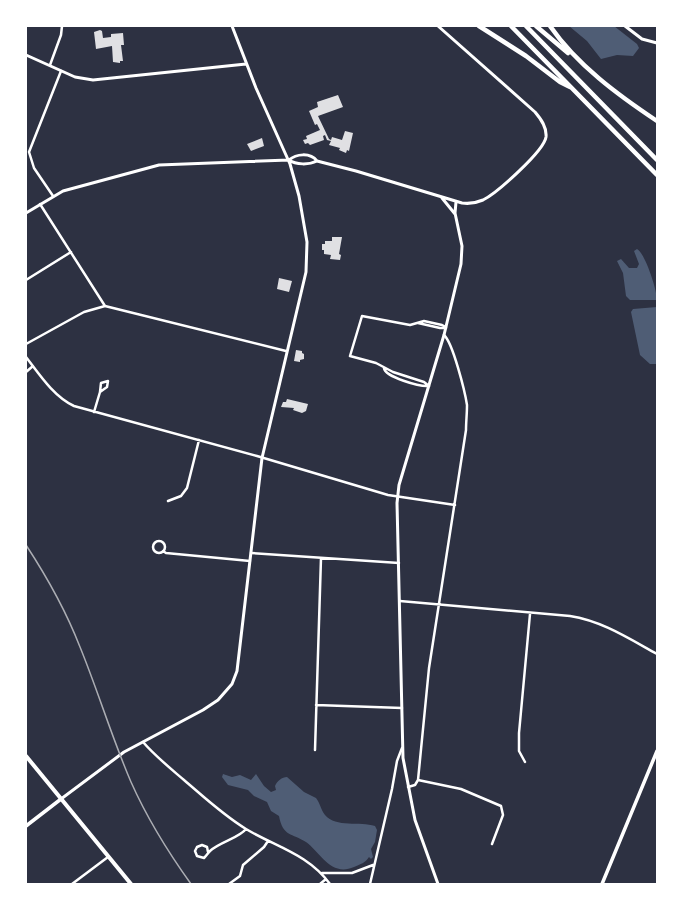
<svg xmlns="http://www.w3.org/2000/svg" width="683" height="910" viewBox="0 0 683 910" font-family="'Noto Sans',sans-serif">
  <style>
    .water { fill: #4f5d75 }
    .building { fill: #e0e0e3 }
    .lines { fill: none; stroke-linecap: round; stroke-linejoin: round }
    .minor { stroke: #fff; stroke-width: 2.5 }
    .tertiary { stroke: #fff; stroke-width: 3 }
    .secondary { stroke: #fff; stroke-width: 3.5 }
    .primary { stroke: #fff; stroke-width: 4 }
    .motorway { stroke: #fff; stroke-width: 4.5 }
    .rail { stroke: #abadb3; stroke-width: 1.5 }
  </style>
  <rect width="100%" height="100%" fill="#2d3142"/>
  <path class="water" d="M569 26H614L637 44 639 48 633 56 617 55 601 59 587 41Z
    M637 249C645 253 657 290 657 300H630L626 296 623 273 617 261 621 259 629 268H637L639 264 634 251Z
    M657 307V364H650L640 355 631 312 633 309Z
    M223 774 232 777 240 775 251 780 256 774 264 786 271 792 276 790 275 786C277 781 282 777 287 777L304 792 316 798C320 803 321 810 325 815 336 828 360 821 375 826L377 830 375 842 371 849 373 857 371 859 369 857C365 863 361 864 354 867 331 877 321 853 306 842 292 833 283 837 279 816L271 811 267 802 254 796 248 790 228 785 222 777Z"/>
  <path class="building" d="M100 30 102 31 103 38 111 37V34L123 33 124 45H121L123 61H120V63L113 62 112 46 96 49 94 32Z
    M338 95 343 107 318 116 329 139 331 140 332 137 342 140 345 131 353 133 349 151 347 150 346 153 339 150 340 148 329 145 331 141 327 140 325 135 323 136 324 140 310 145 308 143 305 144 303 140 307 139 306 136 320 130 317 124 315 125 309 111 318 107 317 102Z
    M262 138 264 146 251 151 247 144Z
    M332 237H342L339 254 341 255 340 260 330 259 331 255 324 254V250H322V244H325V241H332Z
    M279 278 292 281 289 292 277 289Z
    M296 350 302 351V353L304 354V359L300 360V362L294 361Z
    M287 399 308 404 306 411 302 413 293 410 294 408 281 407 283 402H286Z"/>
  <g class="lines">
    <path class="minor" d="M50 65 61 35 62 26
      M53 196 34 168 29 152 61 71
      M40 204 105 306
      M26 280 71 252
      M418 323 440 328H446
      M26 344 84 312 105 306 286 351
      M26 357C39 374 54 397 74 406L257 456 388 495 455 505
      M384 368C385 377 420 387 429 386
      M26 372 33 366
      M429 386 424 382 393 372 376 363 350 356 362 316 410 325 424 321 442 325 446 327
      M94 412 100 392 101 383 108 381 107 387 100 392
      M168 501 181 496 187 488 199 440
      M153 547a6 6 0 1 1 12 0a6 6 0 1 1-12 0Z
      M163 551 166 553 250 561
      M251 553 399 563
      M400 601 570 616C602 621 628 638 657 654
      M316 705 402 708
      M143 742C155 756 170 768 184 780 204 797 223 815 246 829 276 847 308 854 330 884
      M315 750 321 558
      M525 762 519 751V733L530 614
      M418 780 461 789 501 806 503 815 492 844
      M408 787 415 785 418 780 429 668 466 430C466 422 467 414 467 405 465 392 453 343 444 335
      M208 852 207 847 202 845 197 847 195 851 197 856 204 858C207 855 208 853 210 851 220 842 239 838 246 829
      M322 873H352L373 865
      M72 884 108 857
      M229 884 240 876 243 865 264 847 268 841
      M320 884 326 879
      M370 884 392 789 397 761 402 748"/>
    <path class="tertiary" d="M625 26 642 39 657 43
      M26 55 75 77 93 80 246 64
      M289 160C296 154 310 152 317 161L356 171 462 203C469 204 476 203 483 200 497 193 544 151 546 137 547 127 541 119 535 112L438 26
      M289 160C296 165 309 165 317 161
      M442 198 455 214
      M26 213 63 191 159 165 289 160
      M61 799 124 752 203 710 218 700 232 684 237 671 262 458 306 272 307 242 299 196 290 164 256 88 232 26
      M438 884 415 820 403 758 397 503 399 485 444 335 461 264 462 246 455 213 456 202"/>
    <path class="secondary" d="M26 826 61 799
      M602 884 657 751"/>
    <path class="primary" d="M26 756 131 884"/>
    <path class="motorway" d="M479 26 526 56 560 82 570 87
      M511 26 657 175
      M526 26 657 160
      M536 26 568 53
      M550 26C577 65 618 95 657 121"/>
    <path class="rail" d="M26 545C47 577 66 611 80 647 98 691 112 738 131 782 147 818 168 852 191 884"/>
  </g>
  <rect width="683" height="910" fill="none" stroke="#ffffff" stroke-width="54"/>
</svg>
